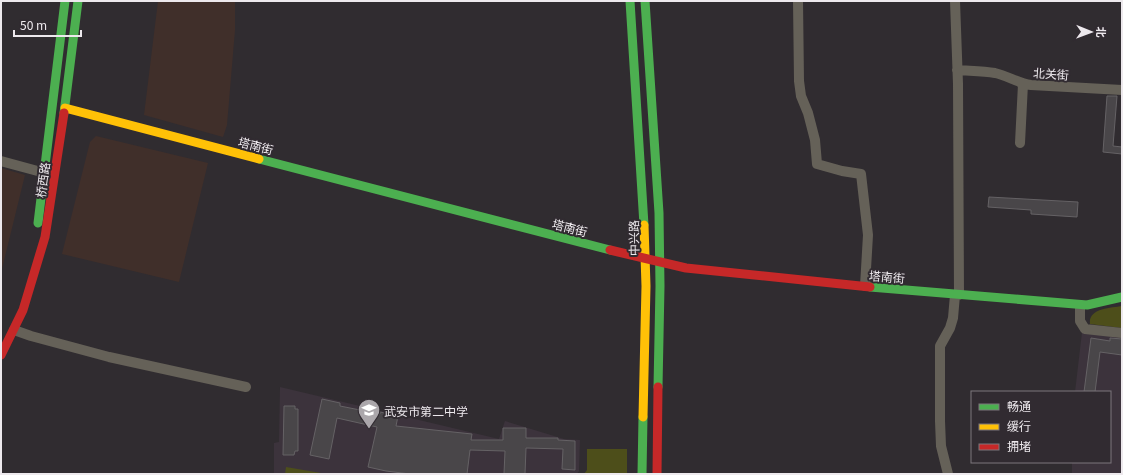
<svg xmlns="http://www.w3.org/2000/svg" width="1123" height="475" viewBox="0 0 1123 475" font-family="Georgia,'Noto Sans SC',serif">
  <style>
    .commercial { fill: #402f2a }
    .built { fill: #3c333c }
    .green { fill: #4d4e1a }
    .building { fill: #494649; stroke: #656265 }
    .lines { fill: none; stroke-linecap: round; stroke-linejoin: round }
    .street { stroke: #656158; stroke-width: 10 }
    .fast { stroke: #4caf50; stroke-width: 9 }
    .slow { stroke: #ffc107; stroke-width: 9 }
    .jam { stroke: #c62828; stroke-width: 9 }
    .labels { text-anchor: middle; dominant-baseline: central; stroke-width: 4; stroke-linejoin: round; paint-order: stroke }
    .street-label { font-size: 12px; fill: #ede9ed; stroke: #312b31 }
    .poi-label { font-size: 12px; fill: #ede9ed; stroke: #312b31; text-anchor: start }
  </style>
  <rect width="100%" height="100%" fill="#302c30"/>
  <path class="commercial" d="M158 1H235V30L227 125 223 137 144 115Z
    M96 136 208 163 179 282 62 254 90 142Z
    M1 168 25 175 1 273Z"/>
  <path class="built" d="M1082 332 1122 337V474H1072V462H1110V392H1075Z
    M280 387 499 439 505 421 564 439 580 440 579 471 577 474H274V443L279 442Z"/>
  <path class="green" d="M1122 306V328L1090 324C1088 308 1111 308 1122 306Z
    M587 449H627V474H584L587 470Z
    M286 467 327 474H285Z"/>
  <path class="building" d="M1107 96H1117L1113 146 1122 147V154L1103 152Z
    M989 197 1078 202 1077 217 1031 214V210L988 207Z
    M1091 338 1110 341V338L1122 339V355L1100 352 1095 392H1084Z
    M322 399 340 403V406L380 414V412L398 416 396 426 472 434 471 440H503V428H526V438H558V440L575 441V470L562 469 563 449 526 448 525 474H504L505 451 470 450 467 474H410L386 471 368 467 377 427 337 418 329 459 310 455Z
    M284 406H295V409H298V451H295L294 455H283Z"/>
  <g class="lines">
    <path class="street" d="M798 1 799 81 801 96 808 113 815 140 817 164 842 171 861 174 868 235 865 286
      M955 1 958 84 959 295
      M957 70C970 71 983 71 995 73 1008 76 1018 83 1031 85L1122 90
      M1020 143 1023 84
      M1 161 45 173
      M1080 305V321L1085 329 1122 333
      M14 330 31 336 109 357 246 387
      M948 474 941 446 940 421V346L950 328 953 318 955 295"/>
    <path class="fast" d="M630 1 644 225
      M645 1 659 213 660 286 658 387
      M64 113 78 1
      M259 159 610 250
      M38 223 65 1
      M870 287 1087 305 1122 297
      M642 474 643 417"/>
    <path class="slow" d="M65 108 259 159
      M643 417 646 286 644 225"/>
    <path class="jam" d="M610 250 686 268 870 287
      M1 355 23 310 45 237 64 113
      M657 474 658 387"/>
  </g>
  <defs>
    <g id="school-pin" transform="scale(1.15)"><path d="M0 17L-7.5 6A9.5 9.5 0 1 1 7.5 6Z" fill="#aba7ab" stroke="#312b31"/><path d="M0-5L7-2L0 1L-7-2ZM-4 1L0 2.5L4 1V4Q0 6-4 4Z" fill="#fff"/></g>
  </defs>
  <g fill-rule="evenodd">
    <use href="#school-pin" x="369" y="410"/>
  </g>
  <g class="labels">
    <g class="street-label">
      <text transform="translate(1051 73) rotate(4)">北关街</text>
      <text transform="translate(256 145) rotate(15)">塔南街</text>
      <text transform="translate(42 180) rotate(-82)">桥西路</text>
      <text transform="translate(570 227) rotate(15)">塔南街</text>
      <text transform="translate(633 238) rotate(-91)">中兴路</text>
      <text transform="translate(887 276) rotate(5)">塔南街</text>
    </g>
    <g class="poi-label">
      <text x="384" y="410">武安市第二中学</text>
    </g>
  </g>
  <rect width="1123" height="475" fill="none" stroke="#ede9ed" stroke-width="4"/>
  <rect x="971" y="391" width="140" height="72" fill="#312b31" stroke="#7c777c"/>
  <rect x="979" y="404" width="20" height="6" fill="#4caf50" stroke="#7c777c"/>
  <text x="1007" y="411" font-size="12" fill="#ede9ed">畅通</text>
  <rect x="979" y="424" width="20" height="6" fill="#ffc107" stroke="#7c777c"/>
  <text x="1007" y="431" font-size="12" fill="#ede9ed">缓行</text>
  <rect x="979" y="444" width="20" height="6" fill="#c62828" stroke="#7c777c"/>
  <text x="1007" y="451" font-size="12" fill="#ede9ed">拥堵</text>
  <g transform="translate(1091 32) rotate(91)" stroke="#312b31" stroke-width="3" paint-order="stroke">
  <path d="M0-3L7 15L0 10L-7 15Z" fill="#ede9ed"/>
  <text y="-6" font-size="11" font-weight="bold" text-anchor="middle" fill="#ede9ed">北</text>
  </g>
  <path d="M14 30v6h67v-6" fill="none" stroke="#ede9ed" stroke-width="2"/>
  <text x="20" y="30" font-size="12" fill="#ede9ed" stroke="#312b31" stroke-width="3" paint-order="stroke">50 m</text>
</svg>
